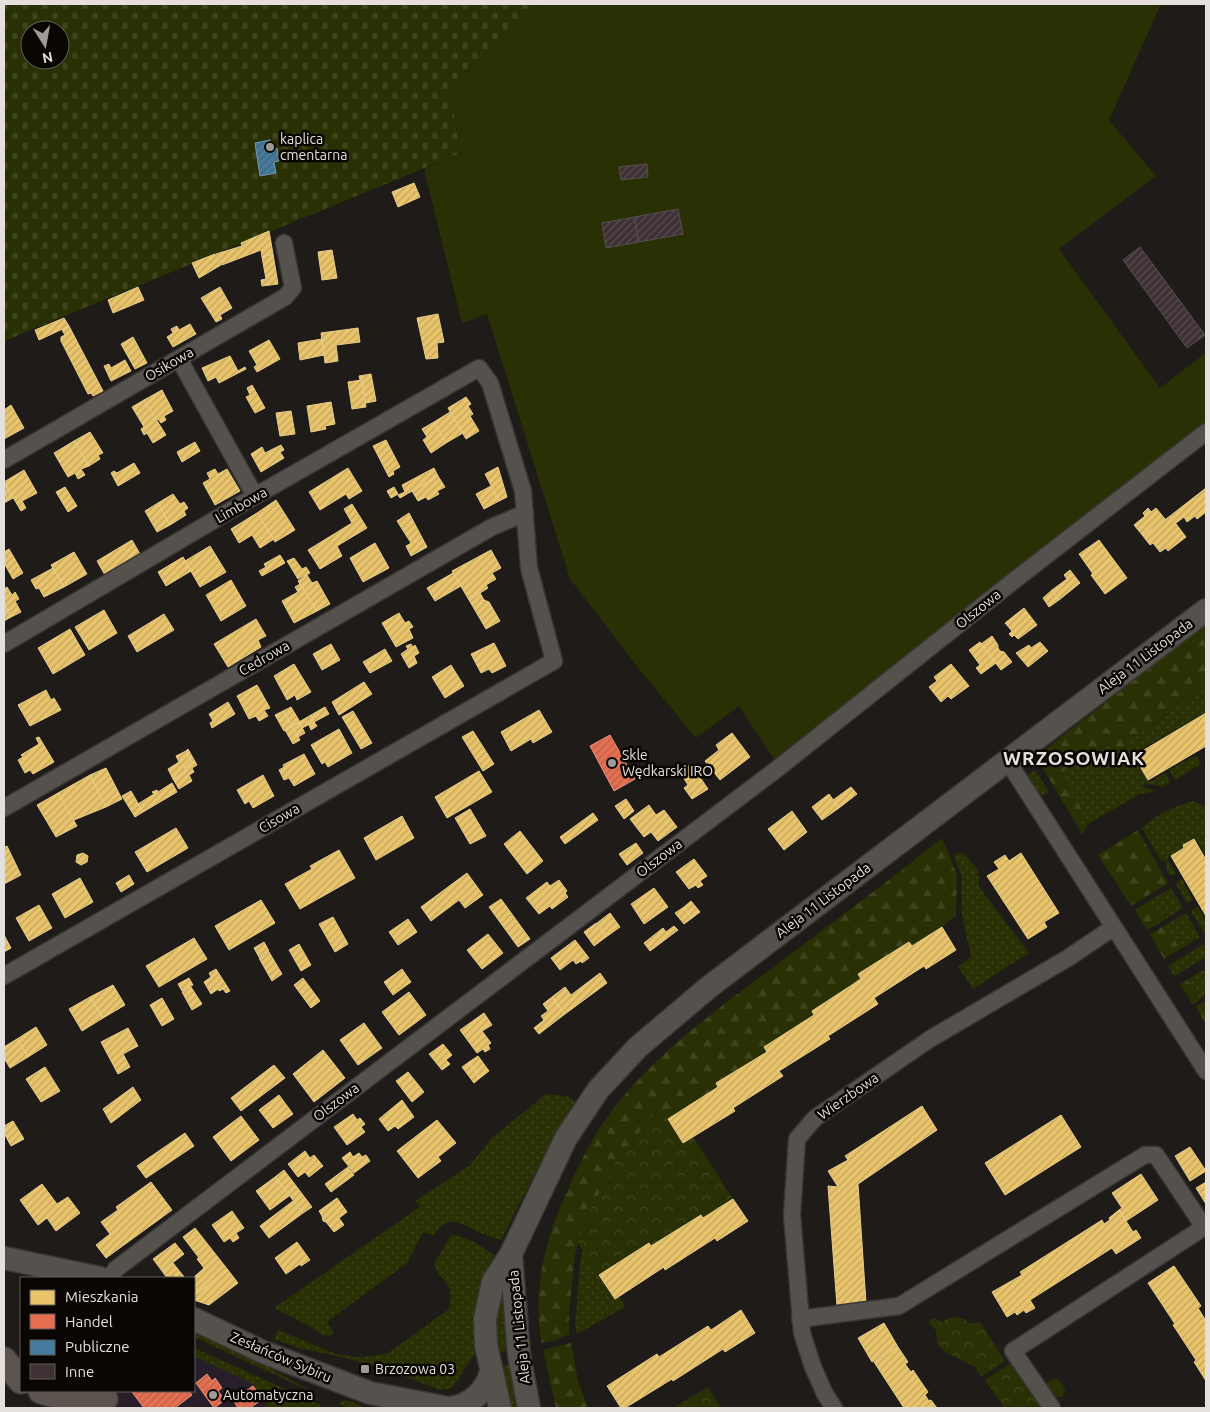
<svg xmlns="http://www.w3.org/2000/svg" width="1210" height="1412" viewBox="0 0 1210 1412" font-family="Ubuntu,sans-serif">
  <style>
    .commercial { fill: #281e2a }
    .grass { fill: url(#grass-dots) }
    .forest { fill: url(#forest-firs) }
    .cemetery { fill: url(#cemetery-stones); fill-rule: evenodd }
    .park { fill: url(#park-crowns) }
    .garden { fill: #293104 }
    .homes { fill: url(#homes-hatch); stroke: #e8cc8c }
    .shops { fill: url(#shops-hatch); stroke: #e6917b }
    .public { fill: url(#public-hatch); stroke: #7599b0 }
    .building { fill: url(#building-hatch); stroke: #534f4f }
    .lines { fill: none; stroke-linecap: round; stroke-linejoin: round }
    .street-casing { stroke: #383533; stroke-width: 19 }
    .secondary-casing { stroke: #383533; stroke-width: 25 }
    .primary-casing { stroke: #383533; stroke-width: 28 }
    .street { stroke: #55524e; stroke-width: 16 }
    .secondary { stroke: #55524e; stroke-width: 22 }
    .primary { stroke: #5d544e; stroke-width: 25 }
    .poi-dot { fill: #9f9b97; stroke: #090604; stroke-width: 2 }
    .labels { text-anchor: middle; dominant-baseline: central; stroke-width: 5; stroke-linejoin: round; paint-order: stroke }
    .poi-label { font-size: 14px; fill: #e5e0dc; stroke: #090604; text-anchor: start }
    .street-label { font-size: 14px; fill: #e5e0dc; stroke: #090604 }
    .district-label { font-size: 19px; font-weight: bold; letter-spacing: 1px; fill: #e5e0dc; stroke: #090604 }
  </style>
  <defs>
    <pattern id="grass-dots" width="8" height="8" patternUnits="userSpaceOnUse" patternTransform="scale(1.25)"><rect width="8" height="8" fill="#293104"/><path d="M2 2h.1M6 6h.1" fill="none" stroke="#3e451c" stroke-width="1.8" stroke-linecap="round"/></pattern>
    <pattern id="forest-firs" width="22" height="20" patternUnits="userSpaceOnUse" patternTransform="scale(1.25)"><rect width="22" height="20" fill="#293104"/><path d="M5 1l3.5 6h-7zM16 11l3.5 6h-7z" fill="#3e451c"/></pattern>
    <pattern id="cemetery-stones" width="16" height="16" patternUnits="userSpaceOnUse" patternTransform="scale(1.25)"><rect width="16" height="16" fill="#293104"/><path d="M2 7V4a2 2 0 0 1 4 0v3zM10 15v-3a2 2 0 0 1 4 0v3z" fill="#3e451c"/></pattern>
    <pattern id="park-crowns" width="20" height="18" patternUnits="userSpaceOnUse" patternTransform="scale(1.25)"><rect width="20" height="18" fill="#293104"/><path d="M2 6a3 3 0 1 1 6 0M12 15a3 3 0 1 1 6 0" fill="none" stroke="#3e451c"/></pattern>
    <pattern id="homes-hatch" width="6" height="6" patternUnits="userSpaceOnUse" patternTransform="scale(1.25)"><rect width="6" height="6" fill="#e9c46a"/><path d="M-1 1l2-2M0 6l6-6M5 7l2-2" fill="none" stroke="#c0a460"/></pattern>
    <pattern id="shops-hatch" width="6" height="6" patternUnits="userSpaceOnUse" patternTransform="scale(1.25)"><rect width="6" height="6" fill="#e76f51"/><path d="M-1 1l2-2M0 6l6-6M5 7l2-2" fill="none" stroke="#b6624c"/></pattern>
    <pattern id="public-hatch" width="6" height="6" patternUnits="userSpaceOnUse" patternTransform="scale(1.25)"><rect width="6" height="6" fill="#457b9d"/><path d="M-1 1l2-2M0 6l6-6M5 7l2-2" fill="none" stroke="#456274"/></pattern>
    <pattern id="building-hatch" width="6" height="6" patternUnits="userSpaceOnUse" patternTransform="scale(1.25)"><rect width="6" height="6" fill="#3e3035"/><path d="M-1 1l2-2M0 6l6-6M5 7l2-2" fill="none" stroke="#5a4e52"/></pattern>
  </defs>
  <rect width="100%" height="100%" fill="#1e1b18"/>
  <path class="commercial" d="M194 1354 320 1408H58L45 1391H194Z"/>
  <path class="grass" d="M1206 686V712L1132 755 1147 780 1152 781 1165 773 1170 782 1163 787 1145 783 1143 787 1156 791 1140 794 1089 823 1082 834 1072 817 1080 819 1064 775 1065 769 1109 745 1131 740Z
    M1196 755 1201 764 1175 780 1169 770Z
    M1035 770 1049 792 1040 797 1027 775Z
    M1193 801 1206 807V856L1195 838 1182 845 1183 848 1167 858 1176 873 1170 876 1167 871 1166 861H1161L1142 828C1156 815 1174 806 1193 801Z
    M963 853 978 870 979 887 1029 953 973 989 958 967 971 957 962 915 961 874 953 854Z
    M1182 879 1193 900 1187 903 1175 883Z
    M1171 888 1183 908 1161 922 1149 901Z
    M1198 907 1206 921V932L1204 933 1191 911Z
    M1186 913 1200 937 1180 949 1166 925Z
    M1204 944 1206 948V957L1174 976 1168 966Z
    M1206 970V995L1203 997 1187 980 1201 971Z
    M546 1094 566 1096 574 1100V1105L558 1129 501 1240C493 1238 486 1235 478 1232 459 1222 447 1213 434 1236L423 1232 407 1263 327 1322 332 1330 333 1334 329 1336 323 1335 311 1327 274 1308 420 1207 415 1201 469 1166 493 1137Z
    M451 1235C466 1236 482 1246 494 1255L483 1290 479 1355 473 1356 452 1388 440 1390 385 1369 346 1358 299 1348 274 1339 278 1330 336 1354 356 1357 372 1356 388 1353 449 1309C455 1279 441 1285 434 1264Z
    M583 1250 614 1299 619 1296 625 1307 577 1334 575 1325 580 1263Z
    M502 1284 510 1350 495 1353 494 1335Z
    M194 1328 227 1344 318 1395 194 1337Z
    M194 1348 321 1405 320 1408H269L253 1384 194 1356Z
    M512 1364 518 1400 517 1408H507L497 1367Z
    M346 1400 369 1408H348L338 1404Z"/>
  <path class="forest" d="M1206 624V686L1131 740 1127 758 1118 761 1108 745 1065 769 1064 775 1083 812 1080 819 1072 817 1040 763 1038 755Z
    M1138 830 1168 883 1131 906 1098 855Z
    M942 838 957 875 956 915 942 927 912 946 908 942 858 974 861 979 812 1011 814 1015 764 1047 767 1052 717 1083 718 1087 668 1119 658 1109 616 1162 585 1220 575 1254 569 1314V1334L553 1341 541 1343C534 1288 543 1246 565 1196 577 1169 589 1143 606 1119 652 1054 720 1008 783 960 836 920 890 880 942 838Z
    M1149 901 1161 922 1147 930 1135 910Z
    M1166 925 1180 949 1164 959 1150 934Z
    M1187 980 1203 997 1193 1005 1180 984Z
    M1204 1001 1206 1006V1024L1196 1007Z
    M571 1343 578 1381 588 1408H556L543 1350Z"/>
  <path class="cemetery" d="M4 4H543L449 86 461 153 4 341ZM30 30H60V60H30Z"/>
  <path class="park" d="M659 1109 668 1119 683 1143 693 1137 733 1199 703 1218 700 1215 651 1246 649 1243 599 1275 578 1243 585 1220 616 1162Z
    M956 1317 966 1320 969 1324 980 1322 1005 1361 981 1377 975 1367 945 1352 937 1343 936 1330 929 1324 930 1320 934 1318 942 1322 949 1318Z
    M1011 1363 1041 1408H1004L985 1380Z
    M1055 1378 1061 1382 1065 1389 1063 1397H1054L1046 1390V1383Z
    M708 1387 721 1408H673Z"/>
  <path class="garden" d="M543 4H1161L1109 120 1156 176 1059 249 1160 388 1206 353V425L774 759 739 706 696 738 644 675 570 579 487 314 462 323 424 169 461 153 449 86Z"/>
  <path class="homes" d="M414 183 420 197 398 207 392 192Z
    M269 231 273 254 262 257 261 250 222 265 216 254 242 246 241 243Z
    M332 250 337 278 322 280 318 252Z
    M215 254 221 265 199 278 192 263Z
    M273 254 278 284 262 286 261 280 266 279 262 257Z
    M138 287 144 300 113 313 108 300Z
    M220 287 232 308 220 315 222 319 216 322 201 298Z
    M438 314 444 342 437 343 438 358 426 359 417 318Z
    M64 318 69 326 39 340 35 330Z
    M190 324 196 334 173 347 167 337 173 333 171 329 177 326 179 330Z
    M69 326 103 391 93 396 91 393 88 394 61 341V337L65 335 62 330Z
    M358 328 360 342 336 345 338 361 325 363 321 333Z
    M133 337 147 363 135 369 121 344Z
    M322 339 324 355 300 360 298 343Z
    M269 340 280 359 257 372 254 367 257 365 249 351Z
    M230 356 238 371 245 367 246 369 219 383 216 377 208 381 202 368Z
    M125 360 131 371 111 381 104 366 109 364 111 368Z
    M371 374 376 401 366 403 362 380H360L359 376Z
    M362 380 366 407 352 409 348 382Z
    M252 385 265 408 255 413 246 397 250 395 247 388Z
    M162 390 173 411 164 416 166 420 161 423 158 419 157 420 144 400Z
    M466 397 471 404 468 406 473 414 470 416 479 431 466 439 448 408Z
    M144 400 166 435 153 443 147 433 144 435 141 429 144 427 132 407Z
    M331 402 335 424 325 426 326 429 311 432 307 406Z
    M11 405 24 428 4 439V410Z
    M291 411 295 434 280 436 276 413Z
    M450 412 463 433 446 443 434 422Z
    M434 422 446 443 431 453 423 440 427 437 422 429Z
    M90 432 103 453 98 455 100 459 89 466 74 441Z
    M386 440 400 467 393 471 394 474 389 477 373 446Z
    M74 441 89 466 81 469 85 475 78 479 75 473 68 477 54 453Z
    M195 442 200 451 182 462 177 452Z
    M281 445 284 450 280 452 284 458 261 472 251 454 262 447 265 453Z
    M134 463 140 473 118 486 111 473 114 471 117 473Z
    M498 467 507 497 499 501 485 474Z
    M348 468 362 491 349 499 346 494 320 510 309 492Z
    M434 468 438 476 400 498 398 495 405 492 402 485Z
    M215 469 218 474 227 469 240 491 215 505 203 483 210 479 207 473Z
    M24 470 37 493 22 501 26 508 21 511 4 482Z
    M438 476 445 487 437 491 439 494 428 500 426 497 418 501 412 491Z
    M4 482 13 498 4 503Z
    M491 486 499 501 484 509 476 494Z
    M65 487 77 506 68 512 56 492Z
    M394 487 398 494 391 498 387 491Z
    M1206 488V512L1197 519 1195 516 1187 522 1184 517 1176 523 1170 516Z
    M173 494 180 504 184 502 188 508 184 511 186 515 170 525 158 503Z
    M276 500 295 530 275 542 257 513Z
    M158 503 170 525 157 532 145 511Z
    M352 504 367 528 337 546 342 556 320 569 308 550 352 523 344 509Z
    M1148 508 1151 512 1156 508 1165 519 1143 536 1134 525 1145 516 1143 513Z
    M257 513 274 539 260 548 252 535 239 543 231 529Z
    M409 513 427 547 411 556 406 546 411 543 397 521Z
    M1170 516 1186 537 1168 551 1166 548 1160 552 1153 543 1150 545 1143 536Z
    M132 540 140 554 105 575 97 561Z
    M1099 540 1113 559 1093 574 1079 554Z
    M375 543 389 568 363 582 350 558Z
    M210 546 226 572 200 587 185 561Z
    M9 549 23 573 13 579 4 563V552Z
    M491 550 501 568 492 573 496 579 486 585 488 588 469 600 452 571Z
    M74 552 87 574 64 587 51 565Z
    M280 555 285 563 262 576 259 571 266 567 264 564Z
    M183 557 191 571 166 586 158 572Z
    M294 558 302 569 306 567 310 573 298 579 287 561Z
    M1113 559 1127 578 1105 594 1091 575Z
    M53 568 64 587 44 597 39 588 36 589 31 580Z
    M1070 570 1080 583 1059 600 1052 590 1067 579 1064 575Z
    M453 573 461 586 435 601 427 588Z
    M307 575 312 583 317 581 330 604 317 611 298 581Z
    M231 580 246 606 221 621 206 595Z
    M300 584 317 611 294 623 282 601 298 592 295 587Z
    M7 587 12 595 15 592 19 599 15 601 21 612 11 617 4 605V589Z
    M1052 590 1059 600 1049 607 1043 598Z
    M480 593 484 600 489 602 500 621 486 629 469 600Z
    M4 605 11 617 4 621Z
    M1024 608 1037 625 1018 639 1014 635 1012 637 1009 634 1012 631 1005 623Z
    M104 610 117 633 89 650 75 627Z
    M399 613 405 623 409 621 413 627 409 629 413 638 396 647 382 623Z
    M164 614 174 630 137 652 128 636Z
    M256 619 266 636 258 640 261 647 228 667 214 644Z
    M70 629 85 655 53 674 38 648Z
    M992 636 998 645V648L1000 651 1004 652 1012 662 1001 670 981 644Z
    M980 642 996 663 981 674 976 668 980 665 969 650Z
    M1040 642 1048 651 1028 667 1016 653 1029 645 1031 648Z
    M494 643 506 666 492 673 489 669 481 673 471 654Z
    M331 644 340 660 322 670 313 654Z
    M411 644 413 647 415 645 419 653 414 656 417 663 409 668 401 654 408 649 406 646Z
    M385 649 392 661 370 673 363 662Z
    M294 664 311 692 297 700 295 695 287 700 274 676Z
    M951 664 969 686 951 699 948 696 941 702 929 687 937 681 934 677Z
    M451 665 464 686 445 698 432 677Z
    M364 682 372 694 339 715 332 702Z
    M257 685 270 708 264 710 268 716 259 721 256 716 249 719 237 696Z
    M46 690 51 700 54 698 61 710 30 726 18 705Z
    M228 702 235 714 212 728 210 723 213 721 209 714Z
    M291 707 300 722 292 726 283 711Z
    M325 707 329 714 314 722 311 715Z
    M539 710 552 732 533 743 531 739 511 751 501 732Z
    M283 711 292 726 284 731 275 715Z
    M353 711 372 743 361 749 342 717Z
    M1206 713V746L1148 780 1134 756Z
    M311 715 314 722 302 728 299 722Z
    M299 722 305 733 298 737 292 726Z
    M314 722 317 726 311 730 309 725Z
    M292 726 300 740 293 744 285 730Z
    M339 729 352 753 328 767 325 762 322 764 311 745Z
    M473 731 494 764 483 771 462 737Z
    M732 733 750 757 720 780 705 761 719 750 716 745Z
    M39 737 54 762 33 774 30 770 25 773 18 760 23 757 21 755 39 744 36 738Z
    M188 749 197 765 192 768 194 772 189 775 192 781 179 789 173 779 187 771 184 768 192 762 186 751Z
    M186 751 192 762 184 768 187 771 173 779 168 769 179 762 176 756Z
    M304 754 315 774 294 786 289 778 284 780 279 770 284 767 283 765Z
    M691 764 708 789 692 799 684 788 688 785 680 772Z
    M106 768 122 799 106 807 90 775Z
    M479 771 492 792 447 818 435 797Z
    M90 775 106 807 74 820 58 793Z
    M263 775 274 796 253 808 249 801 245 804 237 790Z
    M172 783 177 792 143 812 138 804 154 794 152 792 157 790 158 792Z
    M851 787 857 794 839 808 833 800Z
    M131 791 143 812 135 817 122 796Z
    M58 793 77 826 56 837 37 805Z
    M829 794 839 808 822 820 812 807Z
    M626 799 634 811 624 819 615 806Z
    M649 805 656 815 664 810 677 827 658 841 651 832 644 837 630 819Z
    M470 809 486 836 470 844 455 818Z
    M792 811 807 832 784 850 768 829Z
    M593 813 598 820 565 844 560 837Z
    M402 816 414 838 376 860 364 838Z
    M176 828 188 848 147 872 135 852Z
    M520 831 543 861 527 874 504 844Z
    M1194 839 1206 860V916L1171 856 1184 848 1183 845Z
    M636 843 643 853 627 865 619 854Z
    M7 846 21 875 4 884V848Z
    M339 850 355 878 300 909 285 884 312 869 310 866Z
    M83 853 88 856 87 862 81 865 76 862 77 855Z
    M1021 853 1059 913 1044 922 1047 927 1028 939 987 876 999 869 994 862 1005 855 1009 861Z
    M694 859 707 876 700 881 703 885 698 888 696 885 689 889 676 872Z
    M467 873 483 895 465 908 459 900 431 921 421 907Z
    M129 875 134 884 121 892 116 883Z
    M80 878 93 902 65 918 52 894Z
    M559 880 567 891 565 893 568 897 552 909 550 906 539 914 526 898 547 882 550 886Z
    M654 888 668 907 644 924 631 904Z
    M501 899 530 939 518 947 489 907Z
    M261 900 275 923 229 950 215 926Z
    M691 901 700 912 692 918 684 907Z
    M39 905 52 928 29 941 16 918Z
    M684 907 692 918 684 924 675 913Z
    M610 913 620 927 606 937 597 923Z
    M333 917 348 944 335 952 319 924Z
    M408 919 417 932 398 945 389 932Z
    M596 923 606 937 594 946 584 932Z
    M674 926 678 930 650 951 644 943 663 928 666 932Z
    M942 927 956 950 926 969 924 966 874 998 878 1004 828 1036 830 1039 779 1071 783 1076 733 1108 735 1111 683 1143 668 1119 718 1087 716 1083 767 1052 764 1047 814 1015 812 1011 861 979 858 974 909 942 912 946Z
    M488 934 503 953 482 969 467 950Z
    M4 935 11 948 4 952Z
    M194 938 207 959 159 987 146 966Z
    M575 940 589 958 582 963 581 961 576 964 573 960 560 970 551 958Z
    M264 942 269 951 259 957 254 948Z
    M299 944 311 965 301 971 289 950Z
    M269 952 282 974 272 981 259 958Z
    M216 969 230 991 226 993 223 989 219 991 218 989 211 994 204 982 211 977 209 973Z
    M402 969 411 982 393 995 384 982Z
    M600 973 607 983 565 1014 552 997 565 987 571 995Z
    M189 978 193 985 182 991 178 984Z
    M303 978 320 1001 311 1008 294 985Z
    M113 985 125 1005 103 1018 90 997Z
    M191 987 202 1004 192 1010 182 992Z
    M409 992 426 1015 399 1035 382 1012Z
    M90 997 103 1018 82 1031 69 1009Z
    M552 997 565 1014 539 1034 534 1028 544 1020 541 1016 548 1011 543 1004Z
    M162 998 174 1019 162 1026 150 1005Z
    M484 1013 492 1025 482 1031 491 1043 488 1045 490 1049 485 1052 483 1049 477 1053 460 1030Z
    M364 1023 382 1048 358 1065 340 1040Z
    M36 1027 47 1045 28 1057 17 1039Z
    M128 1028 138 1046 123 1054 130 1067 118 1074 101 1042Z
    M17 1039 28 1057 10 1068 4 1058V1047Z
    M443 1044 452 1055 446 1060 450 1064 442 1070 429 1054Z
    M323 1050 345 1078 314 1102 293 1074Z
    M478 1056 489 1071 480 1078 469 1062Z
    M469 1062 480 1078 474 1083 462 1067Z
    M274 1065 285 1078 241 1111 231 1098Z
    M45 1067 60 1091 41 1102 26 1079Z
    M408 1072 424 1092 412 1102 396 1081Z
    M133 1087 141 1100 111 1123 103 1109Z
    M279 1095 293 1114 273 1128 259 1110Z
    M402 1100 414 1117 398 1129 395 1126 388 1131 379 1119Z
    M922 1106 937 1130 858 1184 866 1303 837 1306 828 1186 838 1187 828 1171 848 1160 845 1156Z
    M353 1114 357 1120 360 1118 365 1124 361 1127 365 1132 347 1145 334 1127Z
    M1061 1115 1081 1147 1005 1195 985 1163Z
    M241 1116 259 1140 231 1161 213 1137Z
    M437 1120 456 1143 438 1157 441 1161 418 1178 397 1151Z
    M13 1121 24 1139 11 1146 4 1133V1126Z
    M185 1133 194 1146 146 1178 137 1166Z
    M1190 1147 1206 1171 1190 1181 1175 1156Z
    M305 1151 310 1158 314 1155 323 1166 309 1177 305 1172 298 1177 288 1164Z
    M350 1152 353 1157 359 1153 362 1157 366 1155 370 1161 354 1173 342 1158Z
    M348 1167 354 1175 331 1192 325 1184Z
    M284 1170 312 1207 303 1213 275 1177Z
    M1141 1174 1158 1200 1126 1221 1119 1210 1122 1208 1112 1193Z
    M275 1177 289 1196 270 1210 256 1191Z
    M151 1182 172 1210 106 1258 96 1245 110 1234 101 1222 118 1210 116 1207Z
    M1206 1182V1204L1196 1188Z
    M42 1184 57 1204 68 1197 80 1213 56 1231 47 1218 38 1225 20 1200Z
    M337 1198 347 1212 339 1218 344 1225 334 1232 326 1222 323 1221 322 1216 319 1211Z
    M733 1199 748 1221 717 1241 715 1238 665 1270 664 1267 615 1299 599 1275 649 1243 651 1246 701 1215 703 1218Z
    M293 1201 303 1213 269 1238 260 1226Z
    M1119 1210 1133 1232 1136 1230 1141 1238 1116 1254 1112 1248 1030 1300 1035 1308 1026 1313 1024 1310 1017 1315 1015 1312 1007 1317 992 1292 1022 1275 1020 1272 1102 1220 1104 1224 1110 1220 1109 1218Z
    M232 1211 244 1228 236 1233 239 1238 233 1242 230 1238 224 1242 212 1225Z
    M195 1228 228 1270 199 1292 194 1286 193 1278 204 1268 197 1259 199 1258 183 1237Z
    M297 1242 310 1260 301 1266 300 1264 286 1274 275 1258Z
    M175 1243 184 1254 162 1271 153 1259Z
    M173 1263 185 1278H167L162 1271Z
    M1174 1266 1201 1306 1198 1308 1206 1321V1381L1194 1362 1196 1360 1173 1325 1175 1324 1148 1283Z
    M228 1270 238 1283 209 1305 194 1300V1296Z
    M194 1286 199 1292 194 1296Z
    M741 1310 755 1333 725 1352 723 1349 673 1381 672 1379 625 1408H621L607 1386 657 1354 659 1357 708 1326 711 1330Z
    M884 1323 898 1347 872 1362 858 1338Z
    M898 1347 908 1362 905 1364 911 1372 913 1370 928 1392 925 1395 929 1401 931 1400 937 1408H904L874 1362Z"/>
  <path class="shops" d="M610 735 635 779 614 791 590 746Z
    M207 1374 212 1381 215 1378 222 1388 218 1391 225 1400 214 1408 196 1383Z
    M253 1386 263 1399 250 1408H238L233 1400Z
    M134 1391H189L192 1395 175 1408H144L132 1392Z"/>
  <path class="public" d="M270 140 271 149 277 148 279 161 274 162 276 173 260 176 255 143Z"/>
  <path class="building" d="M647 164 648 177 621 180 619 167Z
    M678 209 683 234 639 242 634 217Z
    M634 217 639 242 606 248 602 223Z
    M1140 247 1205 335 1187 348 1123 260Z"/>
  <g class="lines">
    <g class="street-casing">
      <path id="street" d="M179 359 255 496
        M4 460 285 297 293 288 284 243
        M4 644 255 496 479 368 490 383 523 491 529 568 554 661 4 976
        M1007 760 1206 1071
        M4 808 492 527 525 513
        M109 1278 116 1269 777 769 1016 579 1206 432
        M800 1319 899 1306 1145 1155H1156L1204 1227
        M834 1408 825 1394 813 1367 802 1333 792 1215 797 1139 815 1118 930 1039 1068 958 1114 927
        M1052 1408 1013 1351 1206 1226"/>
    </g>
    <g class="secondary-casing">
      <path id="secondary" d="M511 1254 519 1355 529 1408
        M4 1258 100 1278
        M194 1319 263 1352 370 1393 448 1408
        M451 1408C471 1405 487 1390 491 1371
        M500 1408 486 1345 485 1319 493 1282 511 1254 566 1138 598 1090 638 1047 709 987 1206 610"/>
    </g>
    <g class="primary-casing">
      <path id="primary" d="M4 1360 21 1381
        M41 1391C61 1398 83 1398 105 1399"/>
    </g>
    <use href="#street" class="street"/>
    <use href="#secondary" class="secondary"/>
    <use href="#primary" class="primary"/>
  </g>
  <g class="poi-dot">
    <circle cx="270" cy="147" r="5"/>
    <circle cx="612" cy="763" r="5"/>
    <rect x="360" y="1364" width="10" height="10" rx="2.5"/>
    <circle cx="213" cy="1395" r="5"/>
  </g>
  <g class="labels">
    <g class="poi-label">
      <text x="280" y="139">kaplica<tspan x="280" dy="16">cmentarna</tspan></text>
      <text x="622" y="755">Skle<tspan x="622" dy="16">Wędkarski IRO</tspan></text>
      <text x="375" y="1369">Brzozowa 03</text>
      <text x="223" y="1395">Automatyczna</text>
    </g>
    <g class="street-label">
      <text transform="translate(169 364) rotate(-30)">Osikowa</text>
      <text transform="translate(241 505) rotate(-30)">Limbowa</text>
      <text transform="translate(978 609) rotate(-39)">Olszowa</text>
      <text transform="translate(1145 656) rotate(-37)">Aleja 11 Listopada</text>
      <text transform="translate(264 658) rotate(-30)">Cedrowa</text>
      <text transform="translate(279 818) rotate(-30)">Cisowa</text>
      <text transform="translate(659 858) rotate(-37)">Olszowa</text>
      <text transform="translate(823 900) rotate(-37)">Aleja 11 Listopada</text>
      <text transform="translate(848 1096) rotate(-35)">Wierzbowa</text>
      <text transform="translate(336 1102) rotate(-37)">Olszowa</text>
      <text transform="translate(519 1327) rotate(-96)">Aleja 11 Listopada</text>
      <text transform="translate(281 1357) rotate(23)">Zesłańców Sybiru</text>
    </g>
    <g class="district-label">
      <text x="1074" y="758">WRZOSOWIAK</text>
    </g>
  </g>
  <rect width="1210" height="1412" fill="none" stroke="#e5e0dc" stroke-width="10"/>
  <rect x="20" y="1277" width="175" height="115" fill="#090604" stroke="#615d5a"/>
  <rect x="30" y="1290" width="25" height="15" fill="#e9c46a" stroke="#615d5a"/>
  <text x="65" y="1302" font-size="15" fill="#e5e0dc">Mieszkania</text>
  <rect x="30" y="1314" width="25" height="15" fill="#e76f51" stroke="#615d5a"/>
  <text x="65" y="1327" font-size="15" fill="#e5e0dc">Handel</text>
  <rect x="30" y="1340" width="25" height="15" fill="#457b9d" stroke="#615d5a"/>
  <text x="65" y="1352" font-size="15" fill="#e5e0dc">Publiczne</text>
  <rect x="30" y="1364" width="25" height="15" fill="#3e3035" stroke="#615d5a"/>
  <text x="65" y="1377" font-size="15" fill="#e5e0dc">Inne</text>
  <g transform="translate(45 45) rotate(169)"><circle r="24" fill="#090604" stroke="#615d5a"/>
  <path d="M0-4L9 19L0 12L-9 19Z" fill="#9f9b97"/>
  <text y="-8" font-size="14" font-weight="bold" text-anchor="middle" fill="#e5e0dc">N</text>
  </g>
</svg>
